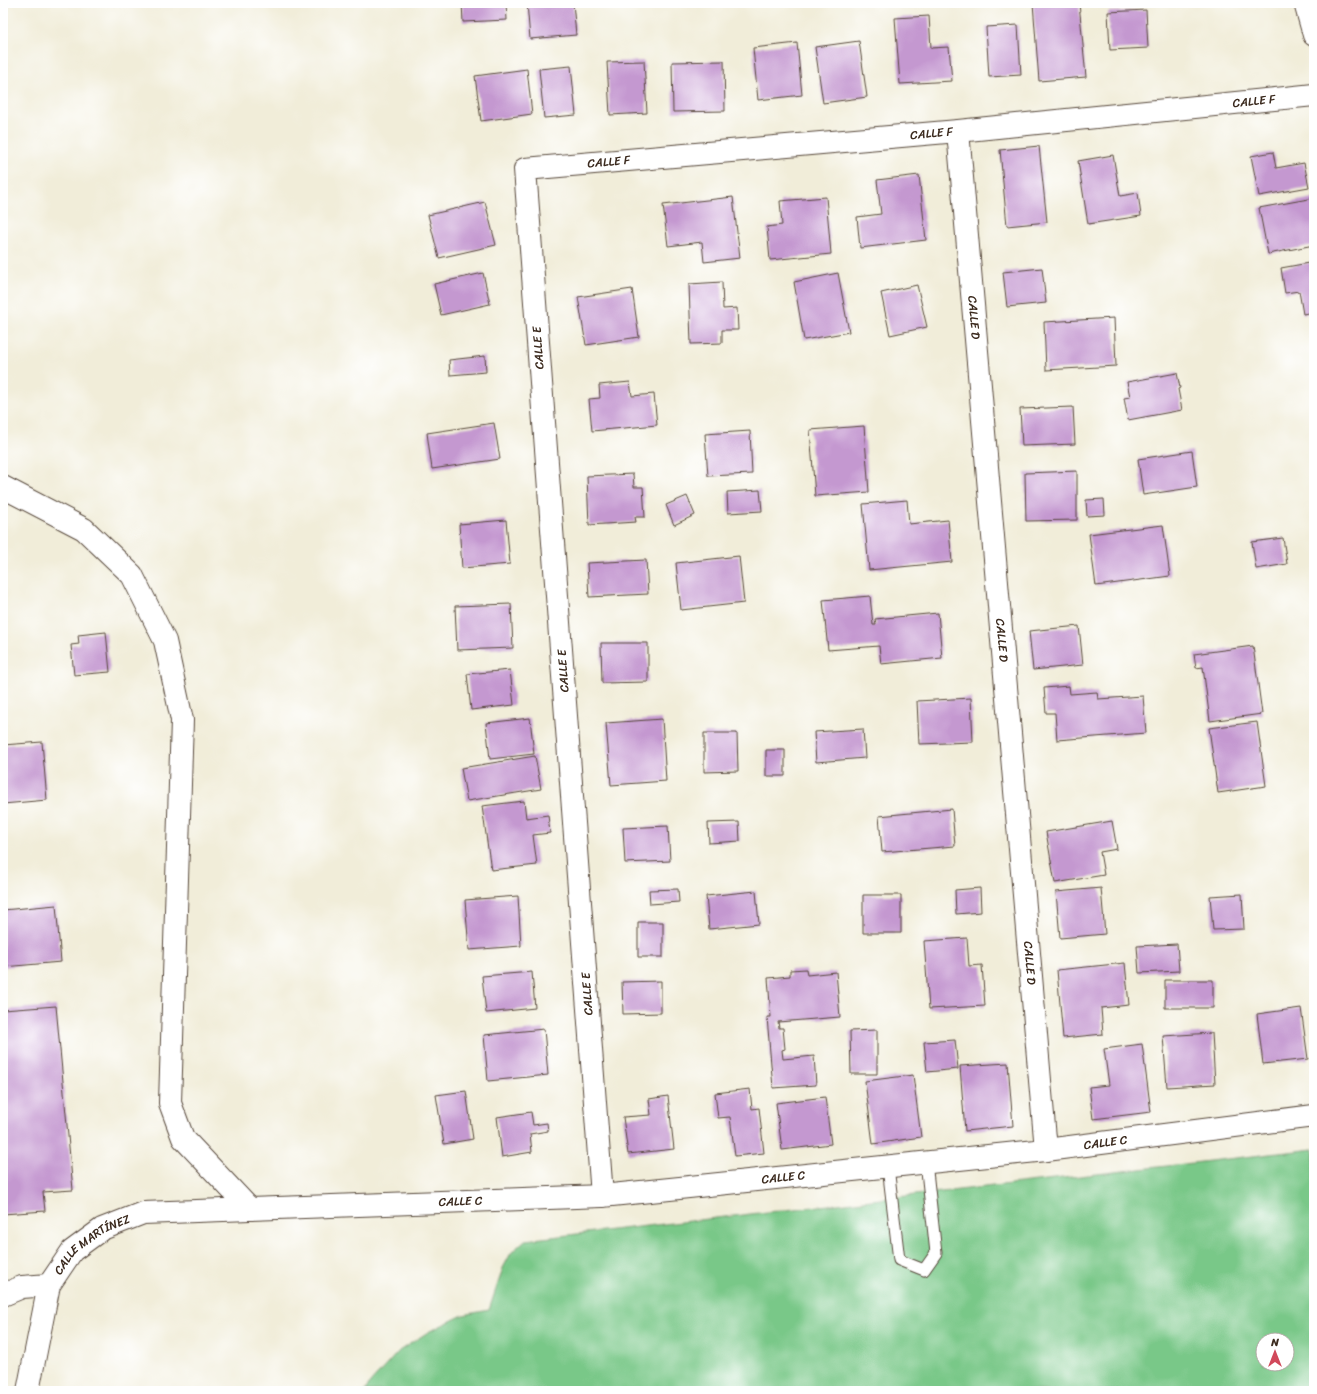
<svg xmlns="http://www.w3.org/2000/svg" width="1317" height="1394" viewBox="0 0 1317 1394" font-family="Sriracha,sans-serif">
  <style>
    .green { fill: #79c888; stroke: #5a7953; fill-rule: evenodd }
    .building { fill: #c498d0 }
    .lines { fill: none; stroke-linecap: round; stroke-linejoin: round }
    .service-casing { stroke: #56473a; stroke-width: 13 }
    .minor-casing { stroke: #56473a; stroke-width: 24 }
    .tertiary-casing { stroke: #56473a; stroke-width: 24 }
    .service { stroke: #fff; stroke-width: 11 }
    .minor { stroke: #fff; stroke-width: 22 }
    .tertiary { stroke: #fff; stroke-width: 22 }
    .labels { text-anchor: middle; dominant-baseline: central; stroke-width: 4; stroke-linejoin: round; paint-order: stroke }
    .street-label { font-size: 12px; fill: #3b2a1e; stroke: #fff }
  </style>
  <rect width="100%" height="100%" fill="#fff"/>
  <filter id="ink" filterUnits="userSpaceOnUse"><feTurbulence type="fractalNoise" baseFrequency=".025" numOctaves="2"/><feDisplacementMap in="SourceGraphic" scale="8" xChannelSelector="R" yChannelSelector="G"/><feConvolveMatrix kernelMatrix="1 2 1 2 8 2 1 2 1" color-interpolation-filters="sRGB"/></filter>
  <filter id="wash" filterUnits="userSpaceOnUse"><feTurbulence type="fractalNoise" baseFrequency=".012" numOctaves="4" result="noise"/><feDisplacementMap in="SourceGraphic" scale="16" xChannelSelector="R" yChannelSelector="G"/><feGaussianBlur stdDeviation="0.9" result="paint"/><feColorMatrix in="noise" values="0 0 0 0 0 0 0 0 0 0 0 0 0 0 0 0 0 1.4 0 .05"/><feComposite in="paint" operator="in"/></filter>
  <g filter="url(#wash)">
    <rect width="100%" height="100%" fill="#f1edd9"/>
    <path class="green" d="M1314 1149V1391H365L370 1383 399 1351 428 1332 463 1315 489 1310 503 1268 511 1253 525 1240ZM1263 1340H1287V1364H1263Z"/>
    <g id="blocks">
      <path class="building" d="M462 3H506L507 20 463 22Z
        M527 3H573L576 35 530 39Z
        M1033 3H1079L1086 77 1039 81Z
        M1146 10 1148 48 1110 50 1108 12Z
        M929 16 931 48 949 47 952 81 900 84 895 18Z
        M1018 25 1021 75 989 77 986 27Z
        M859 41 867 97 823 103 815 47Z
        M797 43 802 95 758 100 753 48Z
        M644 61 647 113 610 115 607 62Z
        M724 61 725 111 673 112 672 62Z
        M571 66 576 115 544 118 539 69Z
        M527 69 532 114 481 121 475 76Z
        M1039 146 1047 222 1007 226 1000 150Z
        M1273 152 1276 168 1304 163 1309 187 1259 196 1251 156Z
        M1113 155 1120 196 1138 193 1141 216 1088 224 1078 161Z
        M919 175 926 240 860 248 857 217 881 214 877 180Z
        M733 197 740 258 704 262 702 242 668 246 663 205Z
        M826 197 831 254 770 260 767 227 782 225 780 201Z
        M1314 198V245L1268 254 1259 208Z
        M485 202 496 245 439 258 428 215Z
        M1314 262V312L1303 314 1299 291 1285 293 1281 268Z
        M1042 268 1046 303 1007 307 1003 272Z
        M483 273 490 304 441 315 434 284Z
        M838 273 849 332 804 340 794 282Z
        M722 282 723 309 737 308 738 330H722V343L691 344 689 284Z
        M917 285 927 327 890 335 881 293Z
        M632 289 639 337 586 345 578 297Z
        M1114 318 1116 366 1046 370 1044 322Z
        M485 356 486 372 450 375 449 360Z
        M1177 373 1180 388 1178 389 1182 410 1128 420 1124 398 1130 397 1127 382Z
        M630 382 632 396 654 394 657 425 592 431 589 399 600 398 599 385Z
        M1073 407 1075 444 1022 446 1020 409Z
        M494 423 500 459 432 469 427 433Z
        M864 426 869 492 815 496 810 430Z
        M750 431 752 474 708 476 705 434Z
        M1192 451 1197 487 1143 495 1138 459Z
        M1077 471V520L1026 521 1025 473Z
        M633 474 634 487H643L645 517H635L636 522 589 525 587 476Z
        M760 490 762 511 728 513 727 492Z
        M687 496 695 515 674 525 666 505Z
        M1104 499 1105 515 1087 516 1086 500Z
        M907 500 909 524 948 520 952 562 869 570 863 504Z
        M506 520 510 564 462 568 459 524Z
        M1163 525 1170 576 1096 586 1089 534Z
        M1283 538 1287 564 1256 569 1252 542Z
        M739 556 744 603 681 610 676 563Z
        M646 560 648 594 589 597 587 563Z
        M870 596 873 625H876L875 619 938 613 942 658 881 664 879 646 828 650 823 600Z
        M511 604 513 648 457 650 455 606Z
        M1079 626 1083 665 1033 670 1029 631Z
        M106 632 110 672 74 675 71 645 79 644 78 635Z
        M601 643H648V682L602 683Z
        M1253 646 1262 714 1210 721 1203 667 1196 668 1194 654Z
        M510 670 514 705 471 710 467 674Z
        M1069 686 1070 694 1097 692 1098 699 1143 696 1146 733 1057 740 1055 713H1046L1044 688Z
        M971 698 973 742 919 744 917 701Z
        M530 718 534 754 490 759 486 723Z
        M662 719 666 781 611 785 606 723Z
        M1257 722 1266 786 1218 793 1209 728Z
        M863 729 865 758 816 762 814 732Z
        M704 733H737L738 771 704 772Z
        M42 742 47 800 3 804V745Z
        M766 750H785V776H766Z
        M535 756 541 789 467 801 461 768Z
        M524 801 526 818 548 815 550 833 533 835 537 865 491 870 482 806Z
        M952 809 955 846 882 852 879 816Z
        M1112 821 1117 849 1100 852 1104 875 1055 883 1046 832Z
        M739 822 740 841 709 843 708 823Z
        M668 826 670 861 625 863 623 828Z
        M980 888 981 912 956 914 955 890Z
        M1101 888 1105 934 1060 938 1056 892Z
        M678 889 679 902 650 904 649 890Z
        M756 891 759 924 709 929 706 896Z
        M1242 894 1244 929 1213 930 1210 896Z
        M863 895H901V933H863Z
        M518 896 521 946 469 950 465 900Z
        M56 905 61 962 3 967V910Z
        M638 922H663V957H638Z
        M967 938 969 966 982 965 985 1006 929 1009 924 941Z
        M1177 944 1179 971 1139 973 1137 946Z
        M1125 963 1129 1005 1101 1008 1103 1034 1063 1038 1057 970Z
        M806 969 807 975 836 972 840 1017 778 1022 779 1028H783L785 1049 782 1050 783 1059 814 1056 816 1085 773 1088 767 1017H771L768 978 790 976V970Z
        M532 972 535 1008 486 1013 482 976Z
        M1165 980H1213V1008H1165Z
        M661 981V1013L623 1014 622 982Z
        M56 1006 73 1190 43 1192 45 1211 3 1214V1010Z
        M1301 1008 1308 1059 1263 1064 1257 1014Z
        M544 1029 548 1075 488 1081 484 1035Z
        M877 1030V1074H851L850 1031Z
        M1212 1033 1215 1084 1167 1087 1163 1036Z
        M955 1040 958 1069 927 1072 924 1042Z
        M1142 1044 1151 1112 1093 1119 1089 1087 1109 1085 1104 1049Z
        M1008 1063 1013 1126 965 1131 960 1066Z
        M913 1075 921 1137 873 1144 865 1081Z
        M750 1089 752 1109 759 1108 764 1153 735 1156 730 1117 718 1118 715 1093Z
        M466 1091 473 1139 444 1144 436 1095Z
        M668 1096 674 1149 628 1154 623 1117 651 1115 649 1099Z
        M825 1097 831 1144 782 1150 776 1103Z
        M531 1112 533 1125 547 1123 548 1131 530 1134 532 1152 502 1157 497 1117Z"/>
    </g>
  </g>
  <g filter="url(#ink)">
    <use href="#blocks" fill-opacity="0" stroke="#56473a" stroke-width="1"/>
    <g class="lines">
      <g class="service-casing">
        <path id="service" d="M888 1167 899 1260 924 1270 936 1253 926 1162"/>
      </g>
      <g class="minor-casing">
        <g id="minor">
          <path d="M1305 3 1314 35"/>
          <path id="s1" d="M958 131 1046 1150"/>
          <path id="s2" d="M602 1196 525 169 958 131 1314 95"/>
          <path d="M3 1295 22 1287 49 1285"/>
          <path id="s3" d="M28 1391 49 1285 72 1251 102 1229 143 1213 250 1209"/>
        </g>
      </g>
      <g class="tertiary-casing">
        <g id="tertiary">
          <path id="s4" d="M3 487 84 529 132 575 165 641 182 720 170 1103 183 1138 250 1209 602 1196 1046 1150 1314 1116"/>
        </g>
      </g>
      <use href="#service" class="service"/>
      <use href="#minor" class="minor"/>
      <use href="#tertiary" class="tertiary"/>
    </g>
  </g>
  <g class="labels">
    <g class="street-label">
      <text stroke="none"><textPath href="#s2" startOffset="1762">CALLE F</textPath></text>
      <text stroke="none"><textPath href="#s2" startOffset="1438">CALLE F</textPath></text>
      <text stroke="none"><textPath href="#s2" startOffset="1114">CALLE F</textPath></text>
      <text stroke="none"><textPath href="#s1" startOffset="187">CALLE D</textPath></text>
      <text transform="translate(538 348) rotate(-94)">CALLE E</text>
      <text stroke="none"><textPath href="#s1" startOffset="511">CALLE D</textPath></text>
      <text transform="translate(563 671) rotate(-94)">CALLE E</text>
      <text stroke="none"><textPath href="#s1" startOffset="835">CALLE D</textPath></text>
      <text transform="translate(587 994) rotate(-94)">CALLE E</text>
      <text stroke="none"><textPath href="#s4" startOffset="1689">CALLE C</textPath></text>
      <text stroke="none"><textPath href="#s4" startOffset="1365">CALLE C</textPath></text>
      <text stroke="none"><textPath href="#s4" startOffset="1041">CALLE C</textPath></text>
      <text stroke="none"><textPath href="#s3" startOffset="169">CALLE MARTÍNEZ</textPath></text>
    </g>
  </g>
  <rect width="1317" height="1394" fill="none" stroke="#fff" stroke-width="16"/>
  <g transform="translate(1275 1352)"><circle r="19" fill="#ffffff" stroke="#b1aaa5"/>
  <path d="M0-3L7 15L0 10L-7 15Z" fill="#d1495b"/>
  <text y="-6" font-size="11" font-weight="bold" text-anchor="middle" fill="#3b2a1e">N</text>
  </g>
</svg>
